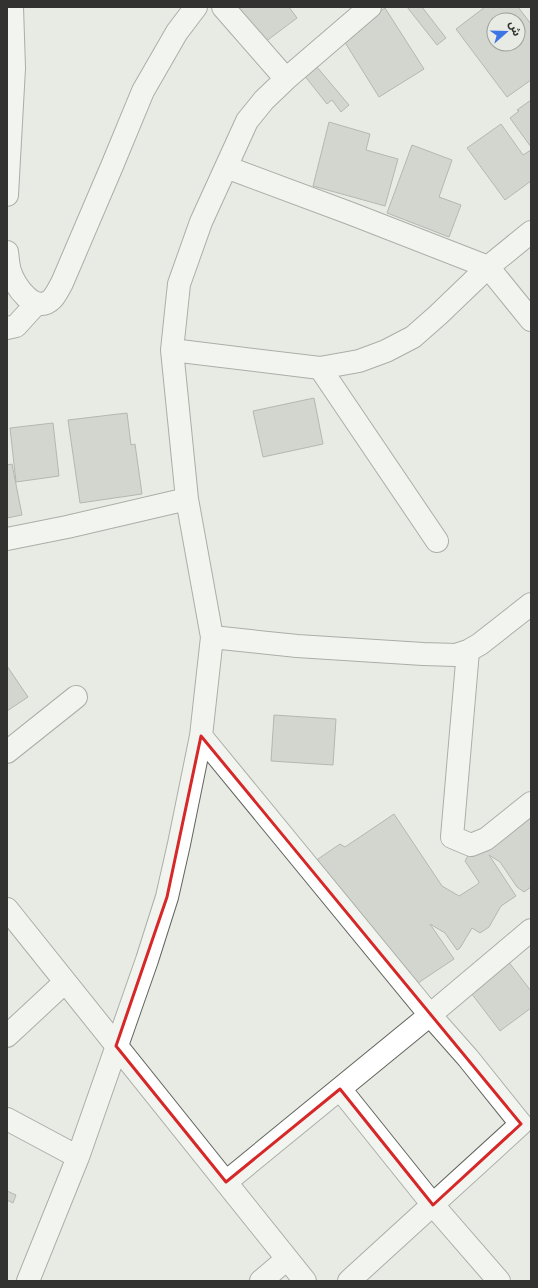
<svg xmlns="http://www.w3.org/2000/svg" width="538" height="1288" viewBox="0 0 538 1288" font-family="Helvetica,'Noto Sans Arabic',sans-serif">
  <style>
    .building { fill: #b8bcb3; stroke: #767971; fill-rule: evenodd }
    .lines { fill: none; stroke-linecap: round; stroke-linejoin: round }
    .minor-casing { stroke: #62655e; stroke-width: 24 }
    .minor { stroke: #fff; stroke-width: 22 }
    .marked { fill: none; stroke: #d62828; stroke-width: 3; stroke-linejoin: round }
  </style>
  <rect width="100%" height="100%" fill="#e8ebe3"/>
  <path class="building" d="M232 7H289L297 18 261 45Z
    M407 7H422L446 38 437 45Z
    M485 7H518L531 24V80L507 97 456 29ZM494 20H518V44H494Z
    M385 8 424 69 379 97 341 36Z
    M316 66 349 105 341 112 332 100 327 104 304 75Z
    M531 100V147L510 118 519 111 517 110Z
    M329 122 370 134 366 150 398 159 385 206 313 186Z
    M501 124 523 155 531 150V181L505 200 467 148Z
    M412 145 452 160 439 197 461 205 449 237 387 213Z
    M314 398 323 444 263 457 253 411Z
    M127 413 131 445 135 444 142 494 80 503 68 420Z
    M53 423 59 476 16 482 10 428Z
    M12 464 22 515 7 518V465Z
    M7 666 28 697 7 711Z
    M274 715 336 719 333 765 271 761Z
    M531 800V887L524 892 517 887 500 862 489 855 516 896 501 906 489 927 480 933 472 928 460 948 457 950 445 933 430 924 454 959 403 993 314 865 318 859 340 844 345 847 394 814 442 886 459 896 478 884 479 882 465 861 480 834Z
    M501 952 531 991V1008L500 1031 462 981Z
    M7 1191 16 1195 13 1203 7 1200Z"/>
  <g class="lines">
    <g class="minor-casing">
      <path id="minor" d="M223 7 286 79
        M226 167 352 214 488 267 531 320
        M7 195 14 68 12 7
        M7 252C8 258 8 265 10 271 14 285 35 316 52 299 56 295 59 288 62 283L112 166 143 91 177 32 196 7
        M7 328 16 326 37 303
        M172 350 320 368 359 361 386 351 413 337 438 315 488 267 531 232
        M320 368 437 541
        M7 539 67 527 187 499
        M212 637 297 646 423 654 456 655 468 651 480 644 531 604
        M468 651 452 837 471 845 486 839 531 803
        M201 736 430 1015 468 1058 521 1124 349 1281
        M7 752 76 697
        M7 909 305 1281
        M7 1036 65 982
        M340 1089 433 1205 499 1281
        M7 1119 78 1157
        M226 1182 430 1015 531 930
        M28 1281 78 1157 147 960 167 897 179 844 201 736 212 637 187 499 172 350 179 284 201 222 247 121 264 100 286 79 370 7
        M261 1281 287 1259"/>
    </g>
    <use href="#minor" class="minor"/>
  </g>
  <path d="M0 0H538V1288H0ZM201 736 521 1124 433 1205 340 1089 226 1182 116 1046 167 897Z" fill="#e8ebe3" fill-opacity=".55" fill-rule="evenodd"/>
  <path class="marked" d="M201 736 521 1124 433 1205 340 1089 226 1182 116 1046 167 897Z"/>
  <rect width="538" height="1288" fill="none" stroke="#323330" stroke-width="16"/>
  <g transform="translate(506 32) rotate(70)"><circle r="19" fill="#e8ebe3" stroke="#9fa19b"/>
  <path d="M0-3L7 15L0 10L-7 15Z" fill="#3e75e5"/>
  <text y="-6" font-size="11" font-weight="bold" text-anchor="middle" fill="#323330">ش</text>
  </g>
</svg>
